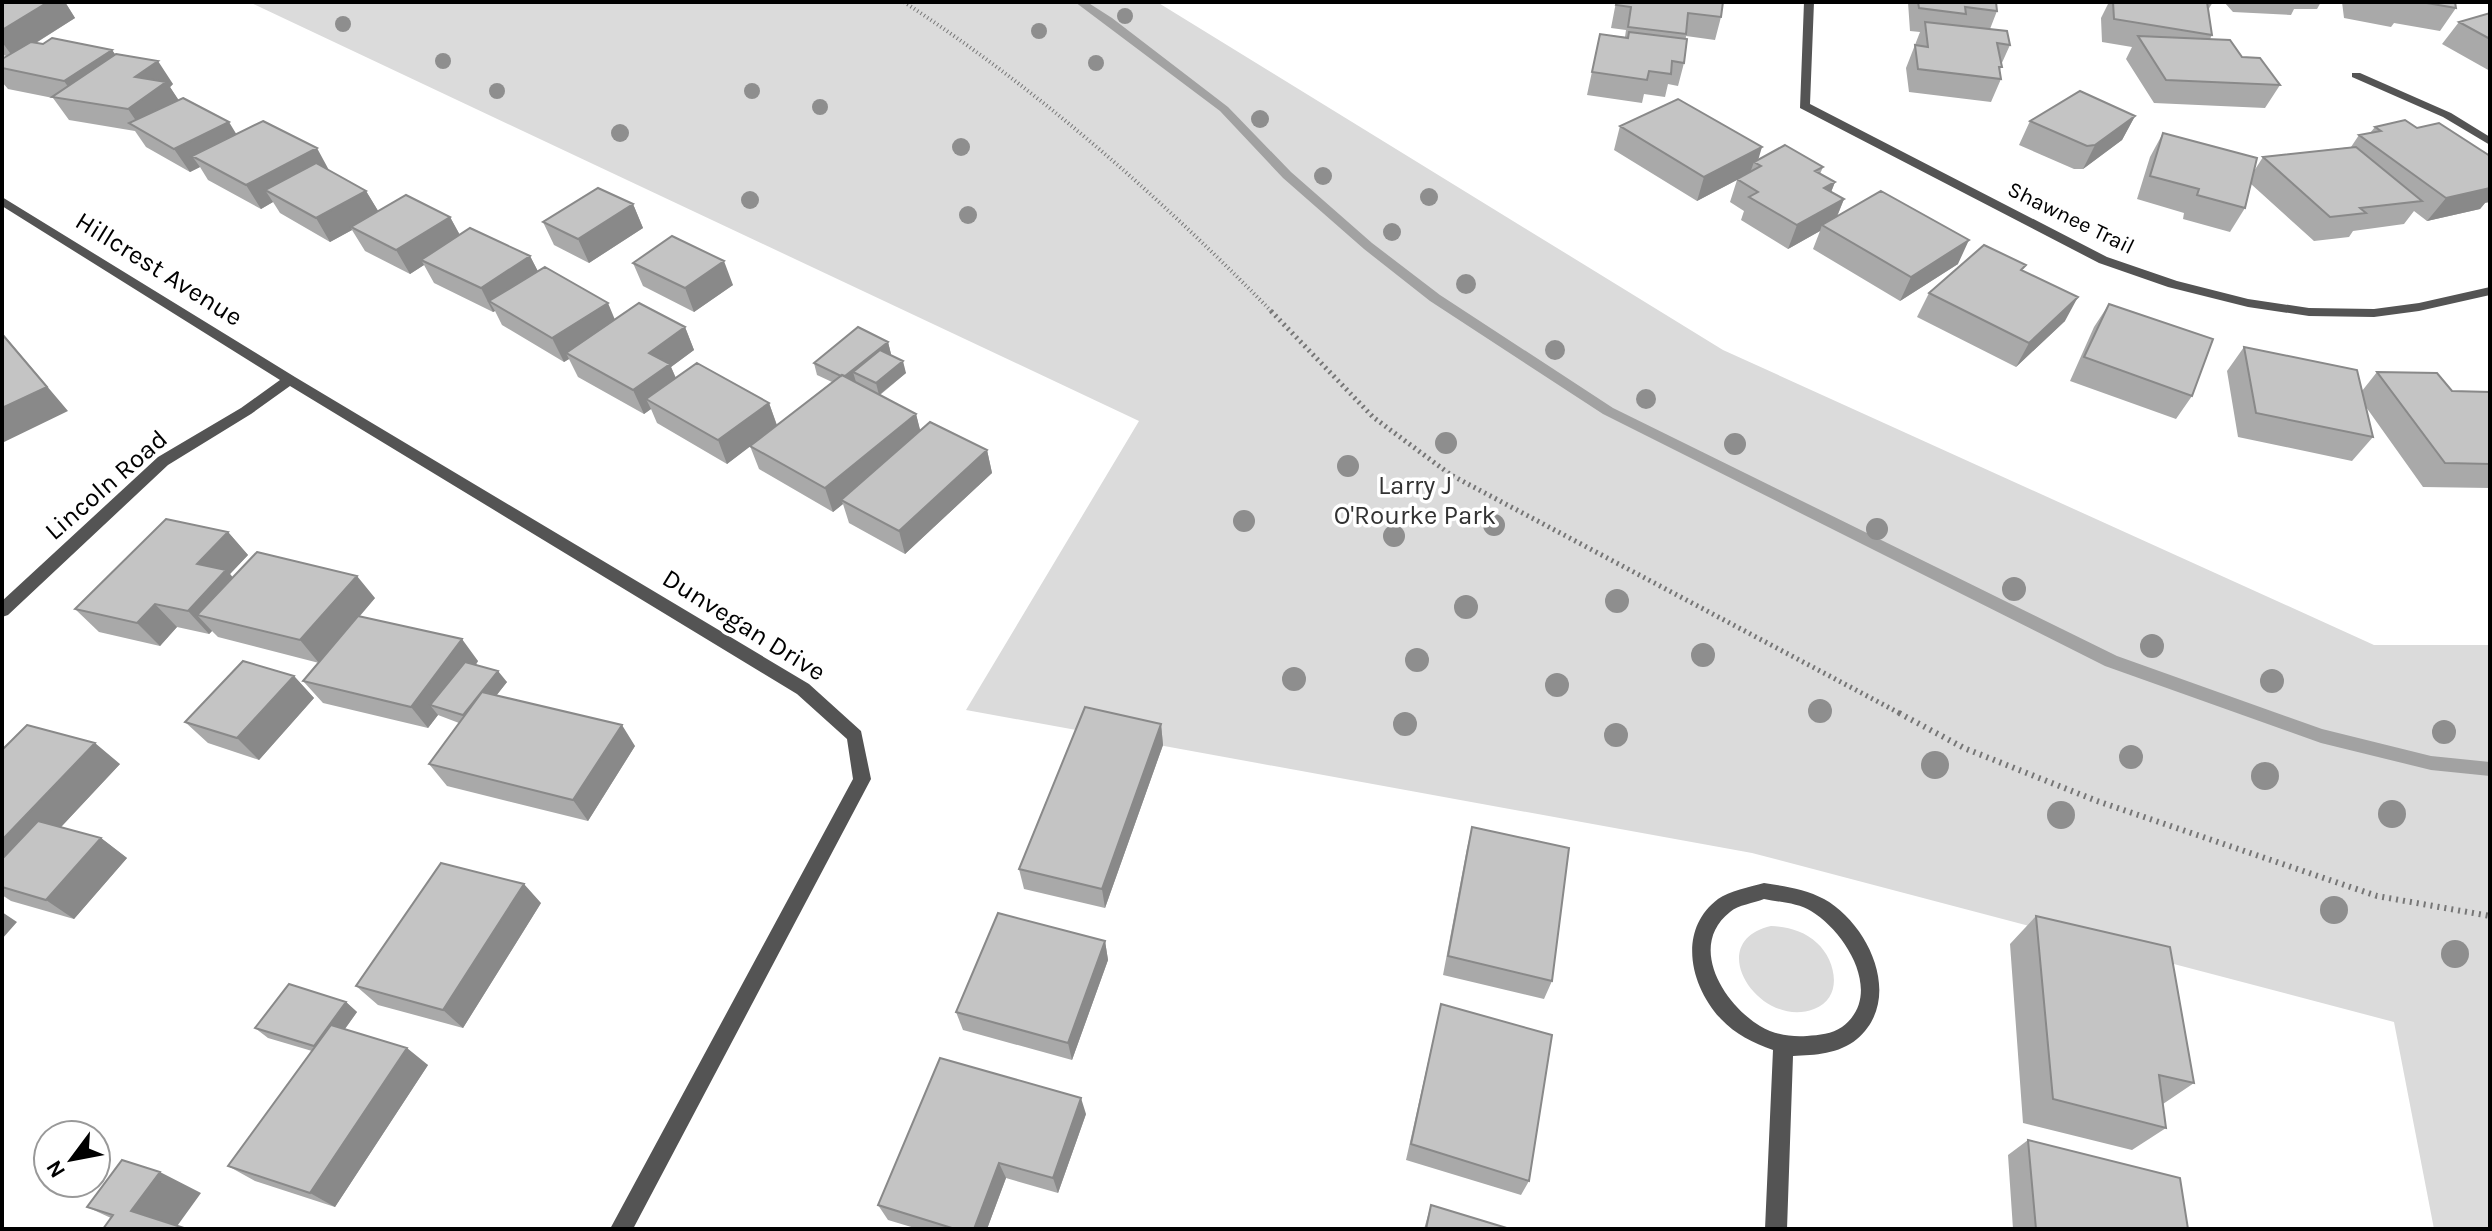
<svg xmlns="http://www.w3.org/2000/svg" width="2492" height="1231" viewBox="0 0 2492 1231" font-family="Karla,sans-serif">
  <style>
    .green { fill: #dbdbdb }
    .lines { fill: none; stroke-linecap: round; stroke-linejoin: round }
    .stream { fill: #a2a2a2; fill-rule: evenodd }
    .path-far2 { stroke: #767676; stroke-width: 4; stroke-dasharray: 1 3; stroke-linecap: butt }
    .path-far1 { stroke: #767676; stroke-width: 5; stroke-dasharray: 2 4; stroke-linecap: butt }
    .path { stroke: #767676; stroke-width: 6; stroke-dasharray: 2 5; stroke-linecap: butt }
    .street { fill: #545454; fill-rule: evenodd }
    .tree { fill: #8e8e8e }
    .wall { fill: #a9a9a9 }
    .shaded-wall { fill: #898989 }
    .building { fill: #c4c4c4; stroke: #898989; stroke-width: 2 }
    .labels { text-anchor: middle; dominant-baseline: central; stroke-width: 7; stroke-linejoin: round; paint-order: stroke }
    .far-street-label { font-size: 22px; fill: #000; stroke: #fff }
    .street-label { font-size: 26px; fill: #000; stroke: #fff }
    .park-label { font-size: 26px; fill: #323232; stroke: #fff }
  </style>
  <rect width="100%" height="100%" fill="#fff"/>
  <path class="green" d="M249 2H1157L1723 350 2374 645H2490V1229H2434L2394 1022 1752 853 966 710 1139 421Z
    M1771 926C1788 927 1804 931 1817 943 1836 960 1844 998 1814 1009 1760 1030 1701 942 1771 926Z"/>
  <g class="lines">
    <path class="stream" d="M1075 2H1087L1112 18 1228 107 1291 172 1372 243 1440 295 1613 408 2117 656 2322 729 2431 756 2490 762V776L2431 770 2321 743 2105 666 1603 414 1430 301 1364 249 1283 178 1220 111Z"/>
    <path class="path-far2" d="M904 2C1040 91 1160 197 1273 313"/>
    <path class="path-far1" d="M1271 311 1373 417 1451 475 1903 715"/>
    <path class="path" d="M1899 713 1964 748 2097 801 2377 896 2490 916"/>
    <path class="street" d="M1804 2H1814L1810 104 2107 257 2177 281 2248 299 2309 308 2374 309 2419 303 2490 287V295L2419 311 2374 317 2309 316 2248 307 2168 287 2099 263 1800 108Z
      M2352 73H2360L2451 113 2490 137V145L2443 117 2352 77Z
      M2 197 295 377 809 684 861 731 871 779 633 1229H610L853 779 847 739 797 694 290 386 251 414 168 465 8 615 2 617V601L158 457 241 408 280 380 2 206Z
      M1764 883C1784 886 1806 889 1824 899 1869 924 1904 999 1857 1039 1839 1054 1815 1055 1793 1056L1787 1229H1765L1773 1050C1753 1043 1735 1034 1721 1019 1690 986 1677 930 1718 899 1729 891 1750 887 1764 883ZM1764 899C1779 902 1798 903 1811 911 1846 932 1885 995 1842 1027 1832 1034 1819 1035 1807 1036 1791 1037 1775 1035 1760 1026 1724 1004 1687 946 1730 912 1738 905 1754 903 1764 899Z"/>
  </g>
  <g class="tree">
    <circle cx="1125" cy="16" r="8"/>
    <circle cx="343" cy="24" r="8"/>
    <circle cx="1039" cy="31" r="8"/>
    <circle cx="443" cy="61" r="8"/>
    <circle cx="1096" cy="63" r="8"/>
    <circle cx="497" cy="91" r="8"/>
    <circle cx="752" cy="91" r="8"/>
    <circle cx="820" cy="107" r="8"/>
    <circle cx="1260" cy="119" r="9"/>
    <circle cx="620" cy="133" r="9"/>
    <circle cx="961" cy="147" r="9"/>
    <circle cx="1323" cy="176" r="9"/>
    <circle cx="1429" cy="197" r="9"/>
    <circle cx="750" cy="200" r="9"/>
    <circle cx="968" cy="215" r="9"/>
    <circle cx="1392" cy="232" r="9"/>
    <circle cx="1466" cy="284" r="10"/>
    <circle cx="1555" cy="350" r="10"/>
    <circle cx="1646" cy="399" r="10"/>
    <circle cx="1446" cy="443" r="11"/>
    <circle cx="1735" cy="444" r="11"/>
    <circle cx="1348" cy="466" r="11"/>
    <circle cx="1244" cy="521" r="11"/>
    <circle cx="1494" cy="525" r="11"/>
    <circle cx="1877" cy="529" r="11"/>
    <circle cx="1394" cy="536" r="11"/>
    <circle cx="2014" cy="589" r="12"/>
    <circle cx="1617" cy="601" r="12"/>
    <circle cx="1466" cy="607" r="12"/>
    <circle cx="2152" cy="646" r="12"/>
    <circle cx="1703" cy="655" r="12"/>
    <circle cx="1417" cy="660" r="12"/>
    <circle cx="1294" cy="679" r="12"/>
    <circle cx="2272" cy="681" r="12"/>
    <circle cx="1557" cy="685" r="12"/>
    <circle cx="1820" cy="711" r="12"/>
    <circle cx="1405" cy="724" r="12"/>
    <circle cx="2444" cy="732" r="12"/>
    <circle cx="1616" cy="735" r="12"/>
    <circle cx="2131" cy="757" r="12"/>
    <circle cx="1935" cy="765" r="14"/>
    <circle cx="2265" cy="776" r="14"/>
    <circle cx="2392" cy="814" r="14"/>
    <circle cx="2061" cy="815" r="14"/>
    <circle cx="2334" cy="910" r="14"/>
    <circle cx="2455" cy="954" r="14"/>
  </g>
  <path class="wall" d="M2 2H65L75 18 36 43 112 50 115 54 173 84 170 87 178 100 236 134 330 171 366 191 378 211 450 217 460 235 530 256 538 272 615 320 685 327 694 350 671 367 676 378 769 403 777 425 832 382 817 375 814 363 888 342 891 354 890 355 906 373 880 395 916 414 920 431 987 450 992 473 905 554 849 523 843 504 833 512 759 469 750 446 727 464 657 423 651 409 644 414 578 377 569 359 564 362 502 325 495 311 493 312 434 283 424 265 410 274 365 251 352 230 330 242 280 213 273 202 261 209 208 180 200 167 190 172 146 147 135 131 69 120 53 98 8 89 2 82V59L7 56 2 55Z
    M1616 2 1721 17 1715 40 1686 36 1684 63 1678 86 1668 84 1665 97 1644 94 1642 103 1587 95 1600 34 1625 37 1626 30 1611 28Z
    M1908 2H1996L1997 11 1990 29 2010 45 2001 65 2000 71 2001 79 1991 102 1909 92 1906 68 1920 32 1910 31Z
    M2109 2H2213L2208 10 2212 35 2210 39 2242 57 2280 85 2265 108 2154 103 2126 59 2132 47 2102 42 2101 18Z
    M2224 2H2321L2317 9H2294L2291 15 2233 12Z
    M2342 2H2455L2456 8 2440 31 2394 23 2391 27 2344 18Z
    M2490 13V71L2442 44 2459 22Z
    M2135 116 2122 140 2083 169H2074L2019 145 2030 121Z
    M1620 126 1758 159 1823 167 1820 174 1835 182 1831 192 1844 199 1837 217 1958 264 1900 301 1813 249 1820 231 1788 249 1741 220 1744 211 1730 202 1737 180 1697 201 1614 150Z
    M2375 127 2485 203 2480 209 2427 221 2414 211 2404 224 2353 231 2349 237 2314 241 2251 184 2245 208 2230 232 2183 219 2184 213 2137 199 2150 157 2163 133 2254 171 2263 157 2351 147 2359 135 2370 133Z
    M633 204 643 228 589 263 554 245 543 222Z
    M633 263 733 285 694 312 643 286Z
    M2023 271 2065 321 2016 367 1917 317 1929 293Z
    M2109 304 2192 396 2176 419 2070 381 2094 327Z
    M2244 347 2362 391 2377 372 2452 391H2490V488L2423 487 2366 407 2373 437 2352 461 2238 437 2227 371Z
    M228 532 248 555 230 574 233 578 375 598 360 616 478 661 476 665 507 682 496 696 635 746 588 821 447 786 429 764 459 723 438 715 428 728 323 703 303 681 319 663 218 637 212 631 209 634 177 627 160 646 99 632 75 609Z
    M294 676 314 698 259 760 208 743 185 722Z
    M1161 724 1163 745 1105 908 1024 889 1019 869Z
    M2 750 120 764 61 827 101 838 127 858 74 919 11 901 2 895Z
    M1472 827 1552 981 1544 999 1443 975 1467 848Z
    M541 903 463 1028 378 1005 356 986Z
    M2036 916 2194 1083 2163 1104 2166 1128 2132 1150 2023 1123 2010 944Z
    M1105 941 1108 960 1072 1060 963 1030 956 1012Z
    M346 1002 357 1012 345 1029 428 1065 335 1207 255 1181 228 1166 312 1051 268 1038 255 1028Z
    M1441 1004 1529 1181 1521 1195 1406 1160Z
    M1086 1114 1058 1193 1006 1178 987 1229H918L888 1220 878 1205Z
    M2028 1140 2188 1229H2013L2008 1155Z
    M201 1193 111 1218 87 1207Z
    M1431 1205 1510 1229H1424Z"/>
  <path class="shaded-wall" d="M48 2H65L75 18 13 57 2 42V30Z
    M112 50 128 73 79 102 64 81Z
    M158 61 173 84 170 87 182 105 143 131 128 109 135 77Z
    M2135 116 2122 140 2083 169 2095 145Z
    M229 122 243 145 192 156 200 167 190 172 174 149Z
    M1762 147 1757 164 1754 162 1750 173 1697 201 1704 177Z
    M317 148 330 172 265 190 273 202 261 209 246 185Z
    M1835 182 1826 205 1824 188Z
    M2490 186V202L2485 203 2480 209 2427 221 2446 198Z
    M366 191 380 214 351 227 352 230 330 242 316 218Z
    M1844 199 1834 223 1822 225 1820 231 1788 249 1797 225Z
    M633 204 643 228 589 263 578 239Z
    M450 217 463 241 421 260 424 265 410 274 396 250Z
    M1969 240 1958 264 1900 301 1911 277Z
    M530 256 542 279 489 301 495 311 493 312 481 288Z
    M724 261 733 285 694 312 685 288Z
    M2078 297 2065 321 2016 367 2029 343Z
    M608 303 618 327 566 353 569 359 564 362 552 338Z
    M685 327 694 350 671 367 680 388 646 399 651 409 644 414 633 390 649 353Z
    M2 333 68 411 2 443Z
    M888 342 891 354 863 377 853 372 856 382 843 377Z
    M903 361 906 373 879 395 876 383Z
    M769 403 777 426 727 464 718 440Z
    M916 414 922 437 841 500 843 504 833 512 825 488Z
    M987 450 992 473 905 554 899 531Z
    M228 532 248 555 230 574 246 593 197 615 212 631 209 634 188 611 197 564Z
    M357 576 375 598 319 663 300 640Z
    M155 604 177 627 160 646 137 623Z
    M462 639 478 661 443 709 430 705 438 715 428 728 411 707Z
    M498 671 507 682 472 726 463 715Z
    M294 676 314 698 259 760 237 738Z
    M1161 724 1163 745 1105 908 1102 889Z
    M622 725 635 746 588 821 573 800Z
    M95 743 120 764 17 874 2 864V840Z
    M101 838 127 858 74 919 46 900Z
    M524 884 541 903 463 1028 443 1010Z
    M2 912 17 922 2 939Z
    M1105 941 1108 960 1072 1060 1068 1043Z
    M346 1002 357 1012 326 1055 314 1046Z
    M407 1048 428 1065 335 1207 310 1193Z
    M1081 1098 1086 1114 1058 1193 1053 1178Z
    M999 1163 1006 1178 987 1229H974Z
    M160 1172 201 1193 175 1229 131 1211Z"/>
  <path class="building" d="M2 2H48L2 30Z
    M1617 2H1723L1721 17 1688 13 1686 34 1628 27 1631 7 1616 5Z
    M1918 2H1996L1997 11 1965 7 1966 14 1919 8Z
    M2113 2H2207L2212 35 2114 19Z
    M2421 2H2455L2456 8Z
    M2490 13V39L2459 22Z
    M1925 22 2007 31 2010 45 1997 43 2002 67H1999L2001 79 1918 69 1915 45 1928 47Z
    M1629 32 1687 39 1684 63 1672 61 1671 74 1649 71 1647 80 1592 72 1600 34 1628 38Z
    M2138 36 2230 40 2242 57 2260 58 2280 85 2166 80Z
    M52 38 112 50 64 81 2 68V59L31 42 43 44Z
    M116 54 158 61 135 77 166 82 128 109 52 97Z
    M2080 91 2135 116 2095 145 2087 146 2030 121Z
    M183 98 229 122 174 149 129 123Z
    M1678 99 1762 147 1704 177 1620 126Z
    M2405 120 2417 128 2439 123 2490 156V188L2446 198 2359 135 2381 131 2375 127Z
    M263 121 317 148 246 185 192 156Z
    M2163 133 2257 158 2245 208 2197 195 2199 189 2150 176Z
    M1785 145 1823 167 1815 171 1835 182 1824 188 1844 199 1797 225 1749 197 1758 192 1737 179 1761 166 1754 162Z
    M2356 147 2422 201 2360 208 2366 213 2330 217 2263 157Z
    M316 163 366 191 316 218 265 190Z
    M598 188 633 204 578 239 543 222Z
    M1881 191 1969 240 1911 277 1822 225Z
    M406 195 450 217 396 250 351 227Z
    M470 228 530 256 481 288 421 260Z
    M672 236 724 261 685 288 633 263Z
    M1984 245 2026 265 2021 270 2078 297 2029 343 1929 293Z
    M545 267 608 303 552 338 489 301Z
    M639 303 685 327 649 353 670 364 633 390 566 353Z
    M2109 304 2213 339 2192 396 2084 357Z
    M858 327 888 342 845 376 842 375 841 376 814 363Z
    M2 334 47 387 2 408Z
    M2244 347 2357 370 2373 437 2256 413Z
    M880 350 903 361 876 383 853 372Z
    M697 363 769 403 718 440 646 399Z
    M2377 372 2437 373 2452 391 2490 392V464L2445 463Z
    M842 375 916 414 825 488 750 446Z
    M930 422 987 450 899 531 841 500Z
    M166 519 228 532 197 564 226 570 188 611 155 604 137 623 75 609Z
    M257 552 357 576 300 640 197 615Z
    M358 616 462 639 411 707 303 681Z
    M243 661 294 676 237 738 185 722Z
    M465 662 498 671 463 715 430 705Z
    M482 692 622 725 573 800 429 764Z
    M1085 707 1161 724 1102 889 1019 869Z
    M27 725 95 743 2 840V750Z
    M38 821 101 838 46 900 2 887V859Z
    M1472 827 1569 848 1552 981 1448 956Z
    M441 863 524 884 443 1010 356 986Z
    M998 913 1105 941 1068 1043 956 1012Z
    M2036 916 2170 947 2194 1083 2159 1075 2166 1128 2053 1099Z
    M289 984 346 1002 314 1046 255 1028Z
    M1441 1004 1552 1035 1529 1181 1411 1144Z
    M331 1025 407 1048 310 1193 228 1166Z
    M940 1058 1081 1098 1053 1178 999 1163 974 1229H955L878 1205Z
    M2028 1140 2180 1178 2188 1229H2036Z
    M122 1160 160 1172 131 1211 187 1229H103L113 1215 87 1207Z
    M1431 1205 1510 1229H1426Z"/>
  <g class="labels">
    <g class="far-street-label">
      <text transform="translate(2071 218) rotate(26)">Shawnee Trail</text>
    </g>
    <g class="street-label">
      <text transform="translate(159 269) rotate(32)">Hillcrest Avenue</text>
      <text transform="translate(106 485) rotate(-41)">Lincoln Road</text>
      <text transform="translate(744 625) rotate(32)">Dunvegan Drive</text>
    </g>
    <g class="park-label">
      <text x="1415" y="485">Larry J<tspan x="1415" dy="30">O'Rourke Park</tspan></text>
    </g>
  </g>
  <rect width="2492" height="1231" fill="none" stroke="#000000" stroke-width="8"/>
  <g transform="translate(72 1159) rotate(238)"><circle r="38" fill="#ffffff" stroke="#999999" stroke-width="2"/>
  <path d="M0-6L14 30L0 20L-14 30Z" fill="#000000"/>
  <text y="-12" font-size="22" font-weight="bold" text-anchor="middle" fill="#000000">N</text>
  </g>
</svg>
